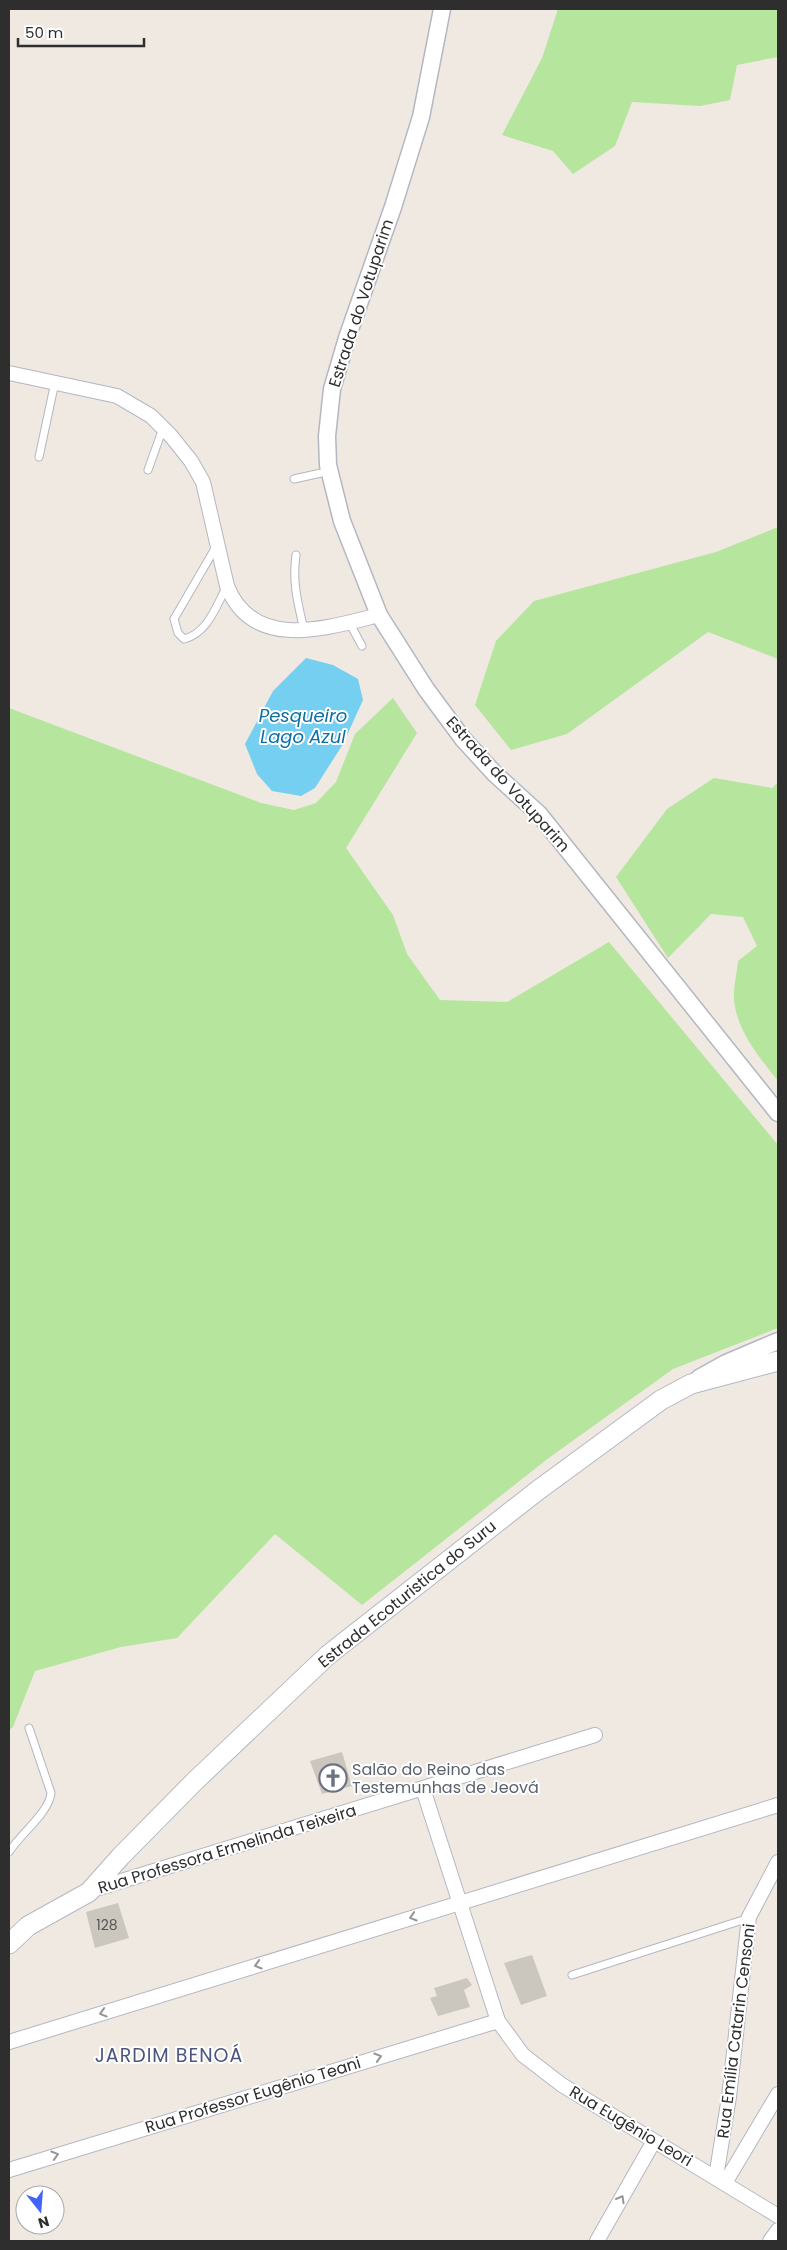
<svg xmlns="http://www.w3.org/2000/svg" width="787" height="2250" viewBox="0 0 787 2250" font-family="Poppins,sans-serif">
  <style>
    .green { fill: #b6e59e }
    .water { fill: #75cff0 }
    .building { fill: #cbc7bf }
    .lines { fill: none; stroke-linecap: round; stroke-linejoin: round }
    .service-casing { stroke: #b4b7c1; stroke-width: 9 }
    .minor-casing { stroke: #b4b7c1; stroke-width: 16 }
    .tertiary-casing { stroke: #b4b7c1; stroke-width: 19 }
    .secondary-casing { stroke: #b4b7c1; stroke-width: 21 }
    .service { stroke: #fff; stroke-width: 7 }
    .minor { stroke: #fff; stroke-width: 14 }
    .tertiary { stroke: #fff; stroke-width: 16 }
    .secondary { stroke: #fff; stroke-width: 19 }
    .oneway { stroke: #969696 }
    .labels { text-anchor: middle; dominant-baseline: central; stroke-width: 4; stroke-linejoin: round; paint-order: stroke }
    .number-label { font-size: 14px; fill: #555452 }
    .street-label { font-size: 16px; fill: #2e2e2e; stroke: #fff }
    .worship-label { font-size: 16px; fill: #5b616d; stroke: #fff; text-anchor: start }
    .water-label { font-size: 18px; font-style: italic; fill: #0d6fa3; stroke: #fff }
    .quarter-label { font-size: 19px; letter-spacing: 1px; fill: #4d5680; stroke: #fff }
  </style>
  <rect width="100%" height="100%" fill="#efe9e1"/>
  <path class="green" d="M558 9H778V57L737 65 730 100 700 106 632 102 615 146 573 174 553 151 502 135 542 58Z
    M778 527V659L708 632 567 734 511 750 475 705 496 641 534 601 716 552Z
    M393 698 417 733 346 848 393 915 407 954 440 1000 507 1002 609 942 778 1145V1328L673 1369 550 1457 362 1605 275 1534 177 1638 121 1647 35 1671 13 1727 9 1730V708L261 803 294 810 316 803 336 782 355 734Z
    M714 778 772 788 778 782V1081C759 1057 737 1031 734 1000 733 988 737 973 738 961L757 946 743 917 711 914 668 958 616 877 667 809Z"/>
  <path class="water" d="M306 658 333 665 358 679 363 700 343 744 315 788 301 796 272 791 257 774 245 744 273 691Z"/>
  <path class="building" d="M342 1752 352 1786 322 1794 310 1761Z
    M118 1903 129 1938 95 1948 86 1912Z
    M532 1955 547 1996 521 2005 504 1963Z
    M467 1978 472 1985 464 1990 470 2007 438 2016 430 1998 437 1996 434 1988Z"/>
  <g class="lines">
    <g class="service-casing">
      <path id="service" d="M39 457 55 382
        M148 470 163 428
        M294 479 330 471
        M217 545 174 619 178 633 184 639C208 633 216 606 227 586
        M296 555C292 582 298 604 304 630
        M349 622 362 646
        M9 1852C20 1834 49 1813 51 1793L29 1728
        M572 1975 749 1918"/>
    </g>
    <g class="minor-casing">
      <path id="minor" d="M9 373 117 396 151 416 171 436 191 461 203 482 227 586C253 652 327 628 379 615
        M423 1789 498 2021 523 2055 562 2085 778 2216
        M89 1891 595 1735
        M9 2042 778 1805
        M9 2170 498 2021
        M716 2177 729 2097 749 1917 778 1862
        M725 2183 778 2094
        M597 2241 654 2141
        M770 2241 778 2230"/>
    </g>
    <g class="tertiary-casing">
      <path id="tertiary" d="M442 9 421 117 393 207 347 338 332 389 327 436 328 465 342 521 379 615 426 689 463 739 495 774 539 814 778 1113
        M699 1378 726 1363 778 1341"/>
    </g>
    <g class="secondary-casing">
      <path id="secondary" d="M9 1944 28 1926 89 1892 121 1856 195 1781 328 1655 537 1491 661 1400 691 1384 778 1361"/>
    </g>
    <use href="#service" class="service"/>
    <use href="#minor" class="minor"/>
    <use href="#tertiary" class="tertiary"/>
    <use href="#secondary" class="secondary"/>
  </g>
  <defs><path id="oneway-chevron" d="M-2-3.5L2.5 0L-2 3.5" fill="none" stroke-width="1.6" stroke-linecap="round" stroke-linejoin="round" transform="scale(1.25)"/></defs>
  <g class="oneway">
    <use href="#oneway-chevron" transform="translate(413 1917) rotate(163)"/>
    <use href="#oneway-chevron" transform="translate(258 1965) rotate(163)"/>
    <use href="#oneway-chevron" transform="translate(103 2013) rotate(163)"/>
    <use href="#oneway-chevron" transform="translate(378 2057) rotate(-17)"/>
    <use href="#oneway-chevron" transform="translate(55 2155) rotate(-17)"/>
    <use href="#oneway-chevron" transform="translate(621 2199) rotate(-60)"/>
  </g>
  <defs>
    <g id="church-ring" transform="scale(1.4375)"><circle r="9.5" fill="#fff" stroke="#6b7280" stroke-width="1.5"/><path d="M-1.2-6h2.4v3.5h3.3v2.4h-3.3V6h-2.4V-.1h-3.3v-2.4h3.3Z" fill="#6b7280"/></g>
  </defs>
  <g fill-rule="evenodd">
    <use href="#church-ring" x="333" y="1778"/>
  </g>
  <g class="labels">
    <g class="number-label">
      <text x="107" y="1925">128</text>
    </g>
    <g class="street-label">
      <text transform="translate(361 303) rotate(-72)">Estrada do Votuparim</text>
      <text transform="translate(508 784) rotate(48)">Estrada do Votuparim</text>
      <text transform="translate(407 1594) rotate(-39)">Estrada Ecoturistica do Suru</text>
      <text transform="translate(227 1849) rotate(-17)">Rua Professora Ermelinda Teixeira</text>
      <text transform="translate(736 2031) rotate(-83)">Rua Emília Catarin Censoni</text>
      <text transform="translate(253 2095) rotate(-17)">Rua Professor Eugênio Teani</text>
      <text transform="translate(631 2126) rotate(31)">Rua Eugênio Leori</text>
    </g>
    <g class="worship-label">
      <text x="352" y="1769">Salão do Reino das<tspan x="352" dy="18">Testemunhas de Jeová</tspan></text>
    </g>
    <g class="water-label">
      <text x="303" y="715">Pesqueiro<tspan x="303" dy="21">Lago Azul</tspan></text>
    </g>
    <g class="quarter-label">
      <text x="169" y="2055">JARDIM BENOÁ</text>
    </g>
  </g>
  <rect width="787" height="2250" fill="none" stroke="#2e2e2e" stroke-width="20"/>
  <g transform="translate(40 2210) rotate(163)"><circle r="24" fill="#ffffff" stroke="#ababab"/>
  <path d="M0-4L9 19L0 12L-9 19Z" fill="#4264fb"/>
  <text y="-8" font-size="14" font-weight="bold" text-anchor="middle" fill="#2e2e2e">N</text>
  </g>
  <path d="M18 38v8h126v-8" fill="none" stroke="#2e2e2e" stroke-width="2.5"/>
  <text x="25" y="38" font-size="15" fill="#2e2e2e" stroke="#ffffff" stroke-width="4" paint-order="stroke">50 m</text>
</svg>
